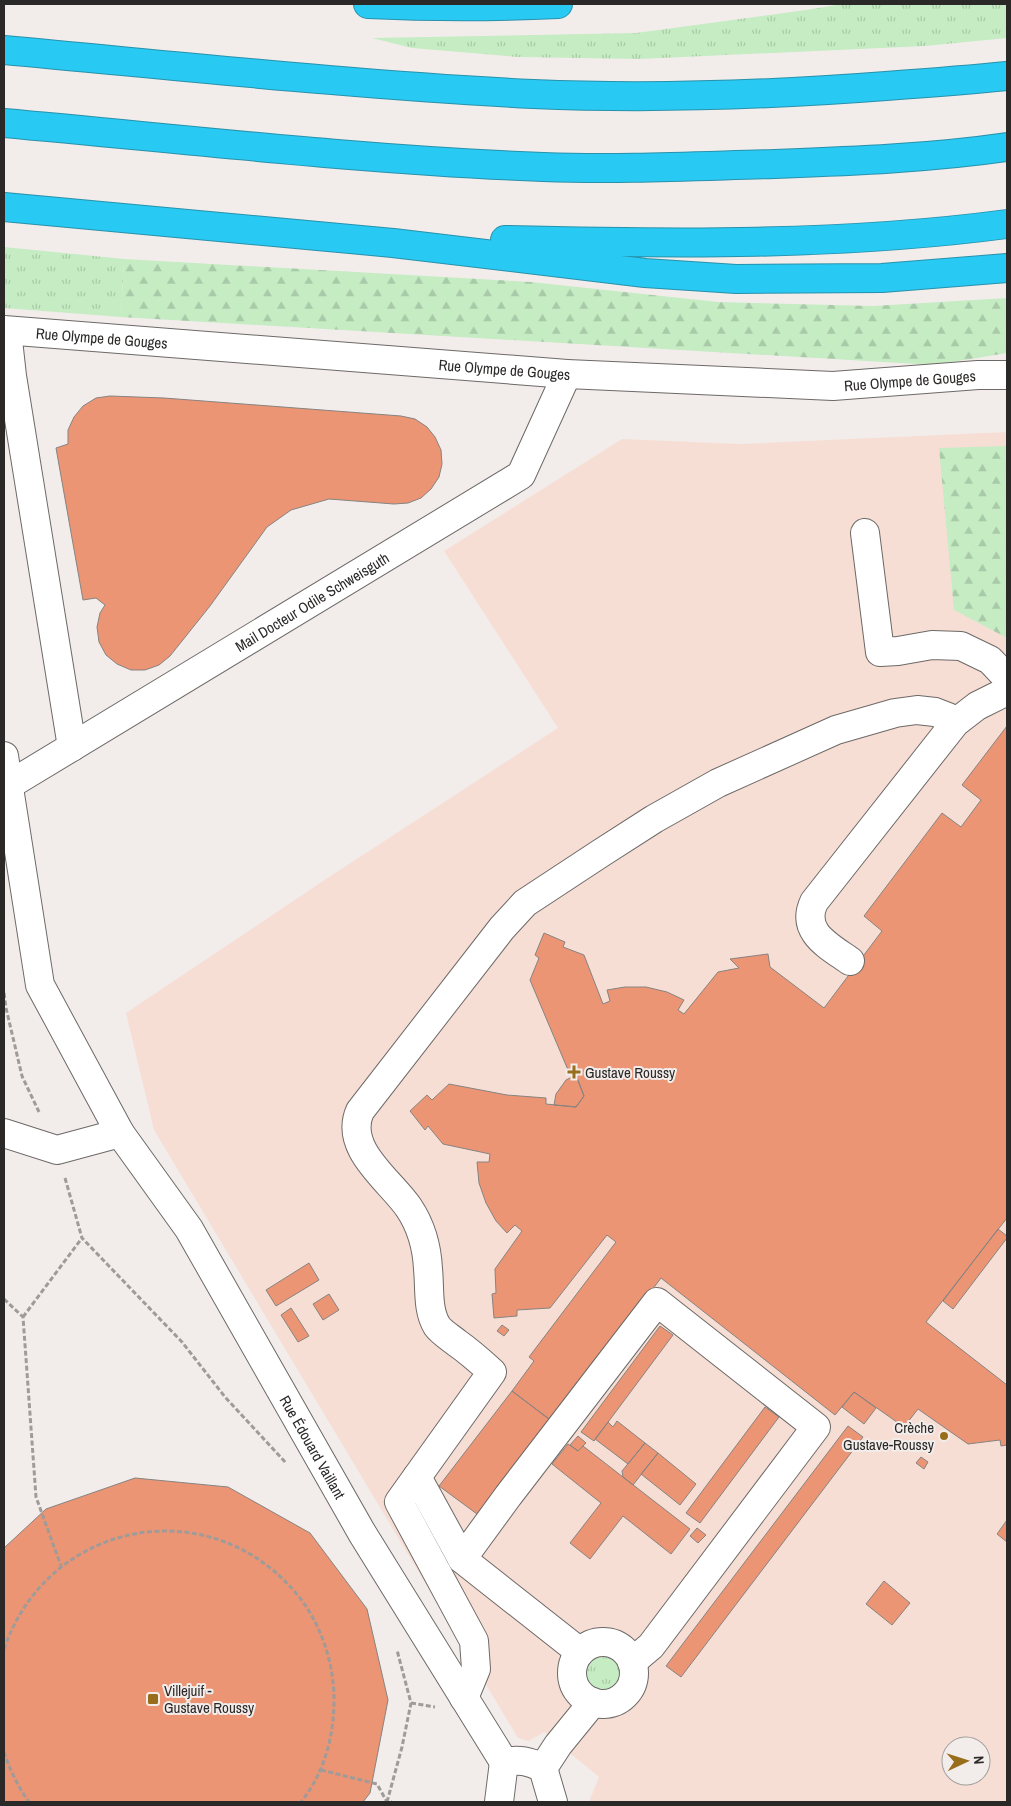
<svg xmlns="http://www.w3.org/2000/svg" width="1011" height="1806" viewBox="0 0 1011 1806" font-family="'Archivo Narrow',sans-serif">
  <style>
    .medical { fill: #f7ded5; fill-rule: evenodd }
    .grass { fill: url(#grass-tufts) }
    .forest { fill: url(#forest-firs) }
    .building { fill: #eb9574; stroke: #878381 }
    .lines { fill: none; stroke-linecap: round; stroke-linejoin: round }
    .minor-casing { stroke: #6d6967; stroke-width: 30 }
    .highway-casing { stroke: #2991ab; stroke-width: 30 }
    .path { stroke: #9f9b99; stroke-width: 3; stroke-dasharray: 5 2.5; stroke-linecap: butt }
    .minor { stroke: #fff; stroke-width: 28 }
    .highway { stroke: #28c9f2; stroke-width: 28 }
    .poi-dot { fill: #986d1b; stroke: #f2edeb; stroke-width: 2 }
    .labels { text-anchor: middle; dominant-baseline: central; stroke-width: 4; stroke-linejoin: round; paint-order: stroke }
    .street-label { font-size: 15px; fill: #2b2928; stroke: #f2edeb }
    .poi-label { font-size: 15px; fill: #2b2928; stroke: #f2edeb; text-anchor: start }
  </style>
  <defs>
    <pattern id="grass-tufts" width="24" height="20" patternUnits="userSpaceOnUse" patternTransform="scale(1.25)"><rect width="24" height="20" fill="#c5ecc3"/><path d="M3 7l-1-3M5 7V3M7 7l1-3M15 17l-1-3M17 17v-4M19 17l1-3" fill="none" stroke="#a9caa8"/></pattern>
    <pattern id="forest-firs" width="22" height="20" patternUnits="userSpaceOnUse" patternTransform="scale(1.25)"><rect width="22" height="20" fill="#c5ecc3"/><path d="M5 1l3.5 6h-7zM16 11l3.5 6h-7z" fill="#a9caa8"/></pattern>
  </defs>
  <rect width="100%" height="100%" fill="#f2edeb"/>
  <path class="medical" d="M1007 432V1802H589L599 1777 544 1732 529 1741 518 1738 154 1130 126 1013 329 877 558 728 444 551 622 439 741 444ZM951 1746H981V1776H951Z"/>
  <path class="grass" d="M843 4H1007V38L925 46 639 59 518 57 412 48 372 38 636 33 806 10Z
    M4 247 124 259 121 317 4 308Z
    M586 1672a18 18 0 1 1 36 0a18 18 0 1 1-36 0Z"/>
  <path class="forest" d="M124 259 531 282 718 302 873 306 1007 298V353L934 365 121 317Z
    M1007 446V638L954 610 939 448Z"/>
  <path class="building" d="M110 396 164 398 401 416 415 419 427 427 435 437 441 450 442 464 439 477 431 489 421 498 408 503 394 504 329 499 291 510 267 527 210 606 170 656 159 665 145 670H131L117 664 106 655 99 642 97 627 100 613 105 605 96 598 83 600 56 448 68 444V430L74 417 83 406 96 398Z
    M1007 726V1218L926 1322 1007 1385V1445L1001 1446 1000 1440 968 1444 918 1409 904 1427 854 1392 835 1415 661 1278 608 1349 605 1346 549 1419 512 1391 534 1361 529 1357 616 1242 607 1235 550 1308 517 1310V1316L494 1318 492 1294 496 1293 495 1269 522 1231 515 1225 507 1233 496 1221 486 1203 479 1183 477 1162H489L490 1154 443 1144 428 1126 425 1130 410 1111 427 1095 432 1100 449 1084 507 1095 546 1098V1104L576 1107 584 1096 573 1068 568 1070 530 980 539 958 535 955 544 933 565 942 563 947 584 955 603 1004 610 1001 607 990 625 987H646L667 992 684 1000 678 1010 684 1014 718 972 739 968 730 959 768 954 770 967 824 1008 882 931 864 916 942 813 961 827 981 800 962 785Z
    M576 1075 584 1096 576 1107 554 1105 556 1094 566 1080Z
    M998 1229 1007 1236V1238L953 1309 943 1301Z
    M309 1263 319 1280 276 1306 266 1290Z
    M329 1294 339 1310 323 1320 313 1304Z
    M291 1308 309 1336 298 1342 281 1315Z
    M502 1325 509 1330 504 1336 497 1331Z
    M660 1326 673 1335 594 1441 581 1432Z
    M512 1391 549 1419 477 1514 439 1486Z
    M854 1392 876 1408 864 1424 842 1407Z
    M765 1407 779 1417 700 1523 686 1513Z
    M617 1421 645 1443 628 1464 595 1439 608 1422 613 1427Z
    M848 1426 863 1437 681 1677 666 1666Z
    M578 1436 586 1443 578 1451 570 1445Z
    M645 1443 658 1453 633 1485 623 1477 622 1471Z
    M568 1444 578 1451 583 1446 690 1529 671 1554 623 1516 590 1559 570 1543 601 1503 552 1464Z
    M658 1453 696 1484 680 1505 641 1474Z
    M921 1457 928 1462 924 1469 916 1463Z
    M135 1478 228 1487 310 1533 367 1609 388 1700 370 1793 363 1802H4V1548L46 1509Z
    M1007 1520V1542L997 1534Z
    M697 1528 706 1535 698 1543 690 1536Z
    M884 1581 910 1603 892 1625 866 1604Z"/>
  <g class="lines">
    <g class="minor-casing">
      <g id="minor">
        <path id="s1" d="M4 330 567 374 833 386 978 375H1007"/>
        <path d="M7 331 12 376 72 747"/>
        <path d="M865 533 880 652 898 651 932 645 961 646 990 660 1007 678"/>
        <path id="s2" d="M4 756 40 985 120 1133 189 1229 362 1533 504 1762"/>
        <path id="s3" d="M9 785 521 475 567 374"/>
        <path d="M850 961C829 946 800 932 814 902L955 723 977 706 1007 691"/>
        <path d="M4 1133 57 1150 120 1133"/>
        <path d="M417 1477 462 1559 580 1652"/>
        <path d="M462 1559 508 1496 657 1302 816 1427 651 1646 632 1662"/>
        <circle cx="603" cy="1673" r="31"/>
        <path d="M464 1698 476 1669 474 1641 399 1502 492 1372C481 1362 470 1352 457 1343 451 1338 441 1332 437 1326 427 1310 430 1287 428 1269 427 1248 421 1226 409 1208 391 1181 343 1149 360 1111L502 928 525 903 601 853 654 819 718 783 836 730 895 713 917 710 935 712 948 717 955 723"/>
        <path d="M504 1762C519 1759 529 1761 543 1768L553 1802"/>
        <path d="M543 1768 558 1745 593 1702"/>
        <path d="M499 1802 504 1762"/>
      </g>
    </g>
    <g class="highway-casing">
      <path id="highway" d="M368 4C431 7 495 7 558 4
        M4 50C180 66 356 85 533 94 650 99 769 95 886 86 927 83 967 80 1007 76
        M4 123C183 139 363 160 543 167 620 170 698 166 775 164 853 161 931 158 1007 147
        M4 207 393 243 645 273 736 279 882 278 1007 268
        M505 240C672 244 841 246 1007 224"/>
    </g>
    <path class="path" d="M4 993 6 1008 22 1076 39 1112
      M65 1178 82 1238 182 1342 225 1397 286 1463
      M4 1299 23 1317 36 1497 61 1566
      M23 1317 82 1238
      M4 1649C49 1518 214 1489 300 1598 322 1627 334 1664 334 1700 334 1737 324 1773 301 1802
      M411 1703 435 1707
      M4 1752C10 1770 18 1787 29 1802
      M321 1770 377 1784 387 1802H392
      M387 1802 402 1747 411 1703 397 1650"/>
    <use href="#minor" class="minor"/>
    <use href="#highway" class="highway"/>
  </g>
  <g class="poi-dot">
    <path d="M571.5 1064.5h5v5h5v5h-5v5h-5v-5h-5v-5h5z"/>
    <circle cx="944" cy="1436" r="5"/>
    <rect x="147" y="1693" width="12" height="12" rx="2.5"/>
  </g>
  <g class="labels">
    <g class="street-label">
      <text stroke="none"><textPath href="#s1" startOffset="98">Rue Olympe de Gouges</textPath></text>
      <text stroke="none"><textPath href="#s1" startOffset="502">Rue Olympe de Gouges</textPath></text>
      <text stroke="none"><textPath href="#s1" startOffset="908">Rue Olympe de Gouges</textPath></text>
      <text stroke="none"><textPath href="#s3" startOffset="354">Mail Docteur Odile Schweisguth</textPath></text>
      <text stroke="none"><textPath href="#s2" startOffset="769">Rue Édouard Vaillant</textPath></text>
    </g>
    <g class="poi-label">
      <text x="585" y="1072">Gustave Roussy</text>
      <text x="934" y="1427" text-anchor="end">Crèche<tspan x="934" dy="17">Gustave-Roussy</tspan></text>
      <text x="164" y="1690">Villejuif -<tspan x="164" dy="17">Gustave Roussy</tspan></text>
    </g>
  </g>
  <rect width="1011" height="1806" fill="none" stroke="#2b2928" stroke-width="10"/>
  <g transform="translate(966 1761) rotate(86)"><circle r="24" fill="#f2edeb" stroke="#a29f9d"/>
  <path d="M0-4L9 19L0 12L-9 19Z" fill="#986d1b"/>
  <text y="-8" font-size="14" font-weight="bold" text-anchor="middle" fill="#2b2928">N</text>
  </g>
</svg>
